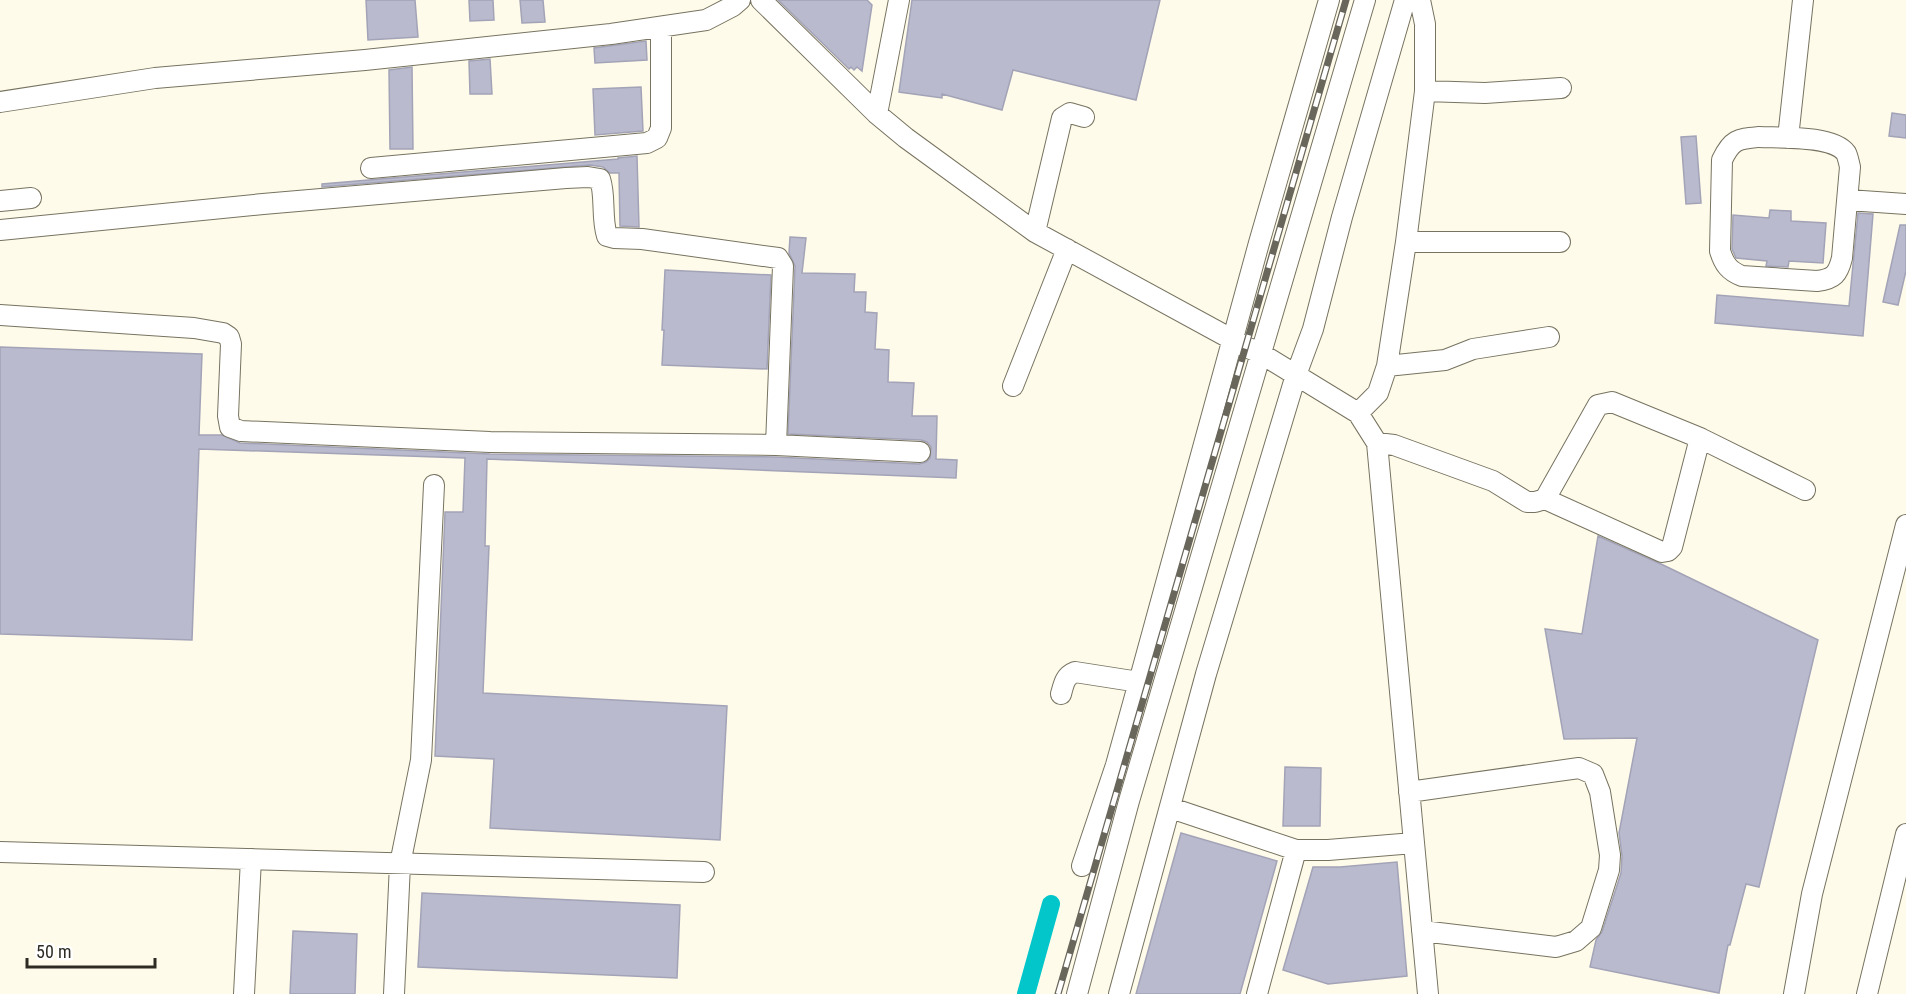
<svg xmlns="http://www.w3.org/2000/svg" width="1906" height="994" viewBox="0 0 1906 994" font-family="'Roboto Condensed',sans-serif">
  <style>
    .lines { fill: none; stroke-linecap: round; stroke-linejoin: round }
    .canal { stroke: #03c6ca; stroke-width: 18 }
    .building { fill: #babacf; stroke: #a3a3b7; stroke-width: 1.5 }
    .minor-casing { stroke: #777360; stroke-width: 22 }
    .minor { stroke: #fff; stroke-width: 20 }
    .rail-casing { stroke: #69665c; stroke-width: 7 }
    .rail { stroke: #fff; stroke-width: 4.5; stroke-dasharray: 14; stroke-linecap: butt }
  </style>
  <rect width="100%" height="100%" fill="#fffbea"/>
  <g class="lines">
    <path class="canal" d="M1026 994 1051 904"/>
  </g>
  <path class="building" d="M366 0H415L418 37 368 40Z
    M469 0H493L494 20 470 21Z
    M520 0H543L545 22 522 23Z
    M778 0H867L872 5 862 71 857 67 854 70 851 67 849 69Z
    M912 0H1160L1136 100 1013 70 1002 110 942 94V98L899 92Z
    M646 41 647 60 595 63 594 48Z
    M490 59 492 94H470L469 61Z
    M412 67 413 149H390L389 70Z
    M641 87 643 131 595 135 593 89Z
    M1892 113 1906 115V138L1889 136Z
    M1696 136 1701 203 1686 204 1681 137Z
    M637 156 639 227 620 226 619 173H610L603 167 590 165 322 187V184L618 159V158Z
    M1770 210 1791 211V221L1826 223 1823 263 1789 261 1788 267 1766 266 1767 261 1736 258 1732 249 1733 215 1769 218Z
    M1858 213 1873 214 1863 336 1715 323 1717 295 1849 306Z
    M1900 225H1906V271L1898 305 1883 302Z
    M790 237 806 238 802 273 855 274 854 292H866L865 312 877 313 875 349 889 350 888 382 914 383 912 416H937L936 459 957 460 956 478 487 459 485 546H489L483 693 727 706 720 840 490 828 494 759 435 756 445 512H463L465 458 199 449 192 640 0 634V347L202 354 199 435H222L240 443 490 454 776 457 919 464 926 462 930 458 931 447 927 442 921 440 788 434 795 266 789 253Z
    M665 270 771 275 767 369 662 365 664 330H662Z
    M1598 536 1661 564 1818 640 1759 887 1746 884 1730 945H1728L1719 993 1590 967 1596 940 1602 932 1621 873 1622 856 1619 833 1637 738 1564 739 1545 629 1582 634Z
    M1285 767 1321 768 1320 826H1283Z
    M1181 833 1277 861 1240 994H1136Z
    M1397 862 1407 976 1328 984 1283 970 1313 867H1340Z
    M422 893 680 905 677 978 418 967Z
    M293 931 357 934 355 994H290Z"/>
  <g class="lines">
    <g class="minor-casing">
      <path id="minor" d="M761 0 877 114 906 138 1035 232 1246 347 1260 353 1358 413 1377 443 1428 994
        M1425 91 1485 93 1561 88
        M0 102 155 78 365 60 611 34 706 20 733 6 740 0
        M877 114 899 0
        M1759 137C1780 138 1833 135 1846 153 1848 157 1849 163 1850 167L1842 258C1838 274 1834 279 1817 281L1742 276C1729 271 1724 264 1720 251L1722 160C1732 139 1738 139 1759 137Z
        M1788 138 1803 0
        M371 168 647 143 657 138 661 128V27
        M1848 200 1906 204
        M0 201 31 198
        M0 230 263 204 566 178 588 177 600 179C606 197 601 217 607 236L614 238 642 239 778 258 783 266 776 445 920 452
        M1035 232 1062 118 1070 113 1084 117
        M1406 242H1560
        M0 315 194 328 223 333 229 337 231 344 228 416 230 427 241 431 490 442 776 445
        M1387 366 1445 360 1473 349 1549 337
        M1013 386 1067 249
        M1358 413 1378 393 1387 366 1406 242 1425 91V24L1420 0
        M1377 443 1394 445 1493 481 1527 502H1535L1545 499 1598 405 1612 402 1700 438 1805 490
        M1545 499 1662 552 1668 551 1672 547 1700 438
        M1061 694C1064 683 1065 676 1075 672L1139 682
        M1409 792 1579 768 1593 774 1600 792 1610 855 1609 870 1591 928 1576 941 1556 947 1422 931
        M1171 808 1296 850H1328L1414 843
        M0 852 704 872
        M1082 866 1116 765 1139 682 1259 243 1329 0
        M244 994 251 859
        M394 994 400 864 421 760 434 485
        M1077 994 1129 801 1365 0
        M1119 994 1206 674 1296 375 1313 329 1342 217 1405 0
        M1257 994 1296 850
        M1794 994 1812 894 1906 525
        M1867 994 1906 834"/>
    </g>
    <use href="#minor" class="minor"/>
    <g class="rail-casing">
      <path id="rail" d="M1058 994 1346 0"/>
    </g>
    <use href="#rail" class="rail"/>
  </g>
  <path d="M27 958v9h128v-9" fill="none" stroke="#2d2b23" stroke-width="3"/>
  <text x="36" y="958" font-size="18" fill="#2d2b23" stroke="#ffffff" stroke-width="4.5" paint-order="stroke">50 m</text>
</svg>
